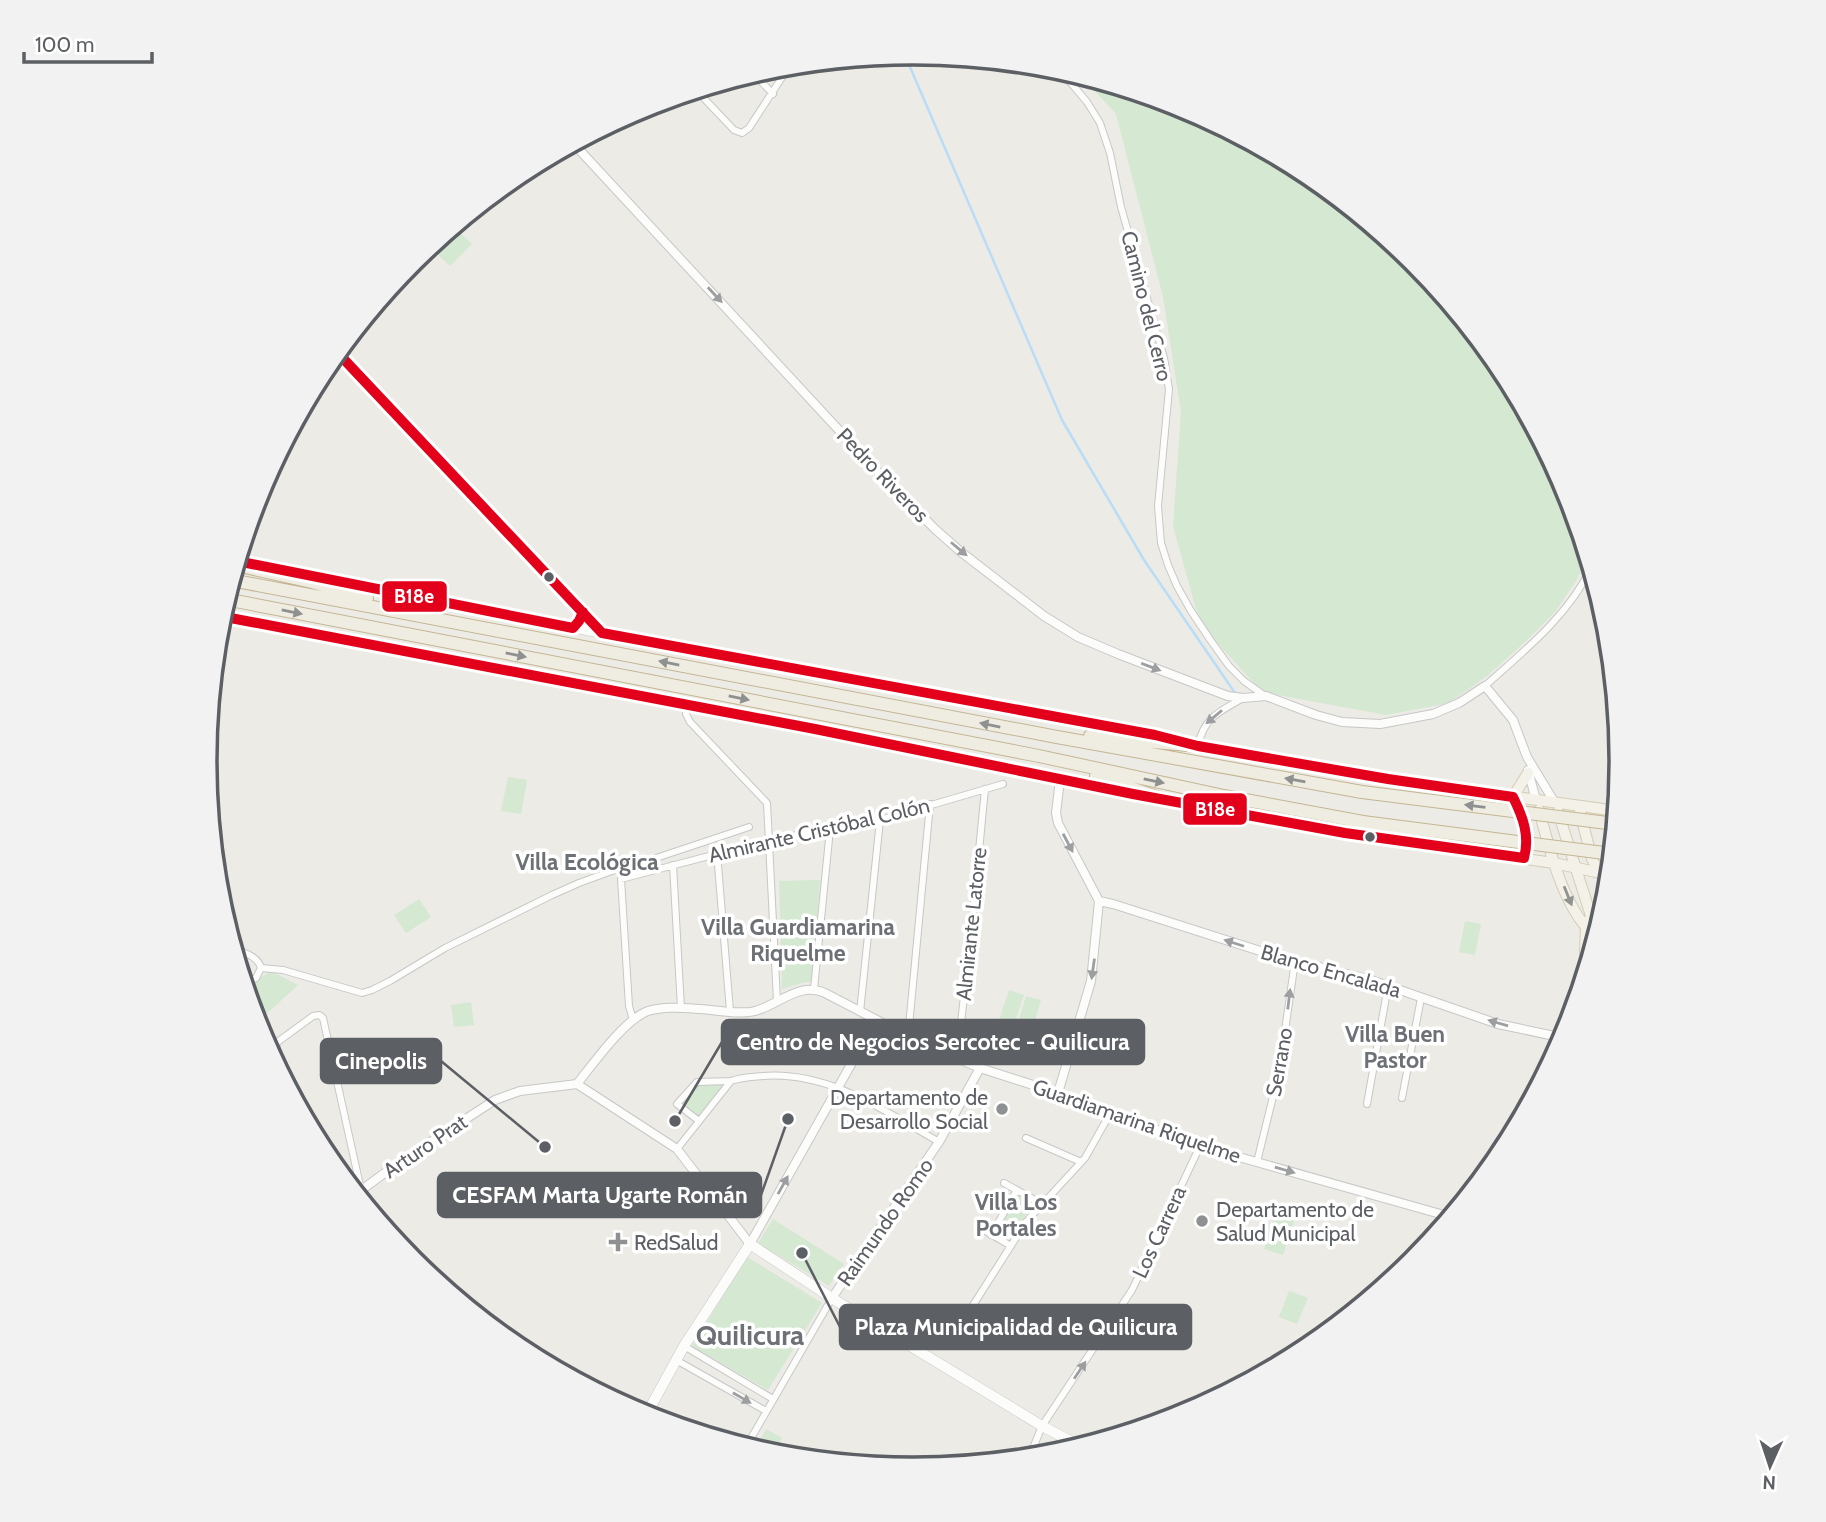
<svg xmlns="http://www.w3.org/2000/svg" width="1826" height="1522" viewBox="0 0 1826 1522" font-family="Cabin,sans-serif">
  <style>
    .green { fill: #d4e8d2 }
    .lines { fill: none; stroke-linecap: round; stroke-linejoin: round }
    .stream { stroke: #badcf7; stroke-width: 2.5 }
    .minor-casing { stroke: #c7c7c7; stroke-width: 8 }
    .tertiary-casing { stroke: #c7c7c7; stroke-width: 10 }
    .secondary-casing { stroke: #c8c9c8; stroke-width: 11 }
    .primary-casing { stroke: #d4ccb4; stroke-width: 12 }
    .motorway-casing { stroke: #c4b693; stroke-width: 14 }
    .minor { stroke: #fcfcfb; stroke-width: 6 }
    .tertiary { stroke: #fcfcfb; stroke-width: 8 }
    .secondary { stroke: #fcfcfb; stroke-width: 10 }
    .primary { stroke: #f3f1e8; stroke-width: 10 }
    .motorway { stroke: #efece1; stroke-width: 12 }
    .motorway-bridge-casing { stroke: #c4b693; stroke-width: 14; stroke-linecap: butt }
    .motorway-bridge { stroke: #efece1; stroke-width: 12 }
    .bus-1-casing { stroke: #fff; stroke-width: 16 }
    .bus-1 { stroke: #e2001a; stroke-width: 10 }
    .oneway { fill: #9c9ea0 }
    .oneway2 { fill: #8f9090 }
    .oneway3 { fill: #919292 }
    .bus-dot { fill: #5c5f64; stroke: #fff; stroke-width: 2.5 }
    .poi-dot { fill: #8e9092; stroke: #fff; stroke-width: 2.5 }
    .labels { text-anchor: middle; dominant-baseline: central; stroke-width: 7; stroke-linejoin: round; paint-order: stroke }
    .street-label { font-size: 21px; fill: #5c5f64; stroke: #fff }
    .poi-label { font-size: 21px; fill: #5c5f64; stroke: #fff; text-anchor: start }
    .neighbourhood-label { font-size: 23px; font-weight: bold; fill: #6d7176; stroke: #fff }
    .district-label { font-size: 28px; font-weight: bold; fill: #6d7176; stroke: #fff }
    .rim { fill: none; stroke: #5c5f64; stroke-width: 3.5 }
    .leader { fill: none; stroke: #5c5f64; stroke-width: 2.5 }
    .callout-dot { fill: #5c5f64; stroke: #fff; stroke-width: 2.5 }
    .callout { fill: #5c5f64; stroke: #5c5f64; stroke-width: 2.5 }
    .callout-label { font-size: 23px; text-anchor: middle; font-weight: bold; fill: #fff }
    .line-badge { stroke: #fff; stroke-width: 2.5 }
    .badge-label { font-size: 19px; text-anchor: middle; font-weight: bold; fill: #fff }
  </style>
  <rect width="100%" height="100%" fill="#ecebe6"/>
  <path class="green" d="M1079 74 1184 107 1307 172 1414 260 1502 368 1568 490 1588 558 1576 581 1555 612 1524 643 1487 676 1449 703 1386 715 1262 692 1200 624 1173 526 1181 412 1163 297 1116 114Z
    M457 230 472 244 450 266 435 252Z
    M508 777 527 780 521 814 501 811Z
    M820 880 812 982H806L782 989 779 881Z
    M419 899 431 917 406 933 394 915Z
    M1465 921 1481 924 1475 955 1459 952Z
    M271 971 298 985 261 1019 249 1000 245 988Z
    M1009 990 1024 995 1014 1025 999 1020Z
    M1026 996 1041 1000 1032 1030 1017 1026Z
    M471 1002 474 1025 454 1027 451 1005Z
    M724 1084 698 1116 682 1103 697 1086Z
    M1019 1195 1033 1203 1011 1238 998 1229Z
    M1275 1215 1294 1221 1283 1255 1264 1249Z
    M773 1219 844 1264 829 1286 758 1243Z
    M747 1257 822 1303 768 1390 692 1346Z
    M1289 1291 1308 1298 1297 1324 1279 1317Z
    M766 1429 782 1438 772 1455 755 1449Z"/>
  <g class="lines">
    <path class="stream" d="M904 53 1062 420 1144 560 1235 693"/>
    <g class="minor-casing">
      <path id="minor" d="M1054 67 1071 83 1087 102 1100 123 1110 153 1121 207 1164 358 1169 389 1158 506 1161 543 1168 565 1177 586 1191 611 1211 641 1229 666 1244 681 1265 696
        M753 73 773 94
        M696 90 734 130 742 133 749 128 790 65
        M1485 686C1524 651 1568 616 1591 568
        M686 704V714L690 722 767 803 777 1001
        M1198 746C1204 717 1219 712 1243 698
        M717 853 730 1011
        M635 865 749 827
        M673 865 681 1008
        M233 948C244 953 258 956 261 968
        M261 968 283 970 362 993 372 990 390 981 445 948 552 895 579 883 631 864 636 866V874
        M244 984 256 978 261 968
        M814 989 830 829
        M860 1012 880 820
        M633 1020 629 1006 621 879 770 840 880 820 1003 784
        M908 1037 930 804
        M276 1043 284 1080
        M268 1049 313 1016 319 1015 323 1018 361 1190
        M957 1059 971 933 985 789
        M1402 1098 1421 998
        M1367 1104 1388 986
        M699 1121 677 1104 697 1082 731 1081
        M1026 1138 1081 1162
        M677 1149 731 1081C742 1077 752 1077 763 1076 829 1071 885 1111 939 1142
        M1257 1162 1279 1072 1295 961
        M1004 1183 1042 1204
        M987 1232 1011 1246
        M991 1235 1017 1190
        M970 1310 1026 1222 1085 1158 1111 1112
        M684 1346 773 1399
        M676 1360 766 1411
        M746 1447 832 1298
        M1029 1458 1042 1426 1132 1290 1200 1146"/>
    </g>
    <g class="tertiary-casing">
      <path id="tertiary" d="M573 143 874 468 936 530 961 552 1044 616 1078 637 1118 654 1212 690 1228 696 1243 698 1266 696 1316 715 1342 722 1380 724 1433 714 1459 703 1485 686 1513 720 1527 757 1555 803
        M337 352 602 633
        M1528 770 1536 800
        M1099 901 1113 904 1276 956 1371 980 1498 1024 1564 1038
        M577 1084C593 1064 625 1019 648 1011 665 1006 684 1008 701 1009 716 1010 740 1015 755 1011 778 1005 800 981 825 993L923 1044 980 1068 1058 1093 1200 1146 1451 1217
        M577 1084 677 1149 750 1244 876 1020
        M1058 1093 1091 981 1099 901 1058 823 1056 813 1060 780
        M356 1194 401 1161 495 1100 520 1091 577 1084
        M832 1298 939 1142 980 1068"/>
    </g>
    <g class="secondary-casing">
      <path id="secondary" d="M275 568 602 633 1172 739
        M220 616 815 729 1140 795
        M645 1417 684 1346 750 1244 838 1302 1042 1426 1082 1447"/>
    </g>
    <g class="primary-casing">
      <path id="primary" d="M1198 746 1429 785 1617 811
        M1513 797 1528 773
        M1160 798 1345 833 1554 863 1610 875
        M1518 807 1526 833 1527 849
        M1539 810C1549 847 1561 898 1586 927
        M1558 812 1591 916
        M1580 812 1592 859 1600 874
        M1584 978 1586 927 1591 916 1608 895"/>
    </g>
    <g class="motorway-casing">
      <path id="motorway" d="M236 565 312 582 367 598
        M231 580 1057 737 1362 792
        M225 599 1039 756 1224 796 1363 822
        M1090 736 1198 746
        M1096 776 1160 798"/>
    </g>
    <use href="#minor" class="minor"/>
    <use href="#tertiary" class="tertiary"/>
    <use href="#secondary" class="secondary"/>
    <use href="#primary" class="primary"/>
    <use href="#motorway" class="motorway"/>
    <g class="motorway-bridge-casing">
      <path id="motorway-bridge" d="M1362 792 1615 824
        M1363 822 1612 854"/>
    </g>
    <use href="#motorway-bridge" class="motorway-bridge"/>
    <g class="bus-1-casing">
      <path id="bus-1" d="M237 561 573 628 579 621 583 612
        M220 616 815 729 1133 794 1345 833 1524 858C1530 836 1523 817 1513 797L1388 779 1198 746 1155 735 602 633 337 352"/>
    </g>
    <use href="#bus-1" class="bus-1"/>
  </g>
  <defs><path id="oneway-solid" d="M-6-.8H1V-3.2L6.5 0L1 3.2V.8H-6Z" transform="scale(1.75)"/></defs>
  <g class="oneway">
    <use href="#oneway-solid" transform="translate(715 295) rotate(47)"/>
    <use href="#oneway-solid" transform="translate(959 549) rotate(40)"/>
    <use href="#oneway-solid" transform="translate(1151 667) rotate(21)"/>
    <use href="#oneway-solid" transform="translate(1214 717) rotate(140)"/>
    <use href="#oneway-solid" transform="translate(1068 843) rotate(62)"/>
    <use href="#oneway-solid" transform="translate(1234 943) rotate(-162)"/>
    <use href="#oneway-solid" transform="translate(1093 969) rotate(98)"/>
    <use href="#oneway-solid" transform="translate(1289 999) rotate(-83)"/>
    <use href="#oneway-solid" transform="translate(1498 1023) rotate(-164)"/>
    <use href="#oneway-solid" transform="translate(1285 1170) rotate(16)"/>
    <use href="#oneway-solid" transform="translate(783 1185) rotate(-61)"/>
    <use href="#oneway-solid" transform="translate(1080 1370) rotate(-56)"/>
    <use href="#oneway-solid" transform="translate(742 1398) rotate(30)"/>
  </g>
  <g class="oneway2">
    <use href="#oneway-solid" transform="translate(292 612) rotate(11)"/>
    <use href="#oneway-solid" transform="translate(516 655) rotate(11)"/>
    <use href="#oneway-solid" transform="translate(669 663) rotate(-169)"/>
    <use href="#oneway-solid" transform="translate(739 698) rotate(11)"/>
    <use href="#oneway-solid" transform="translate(990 725) rotate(-169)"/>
    <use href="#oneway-solid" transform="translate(1295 780) rotate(-170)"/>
    <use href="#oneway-solid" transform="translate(1154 781) rotate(12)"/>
    <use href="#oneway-solid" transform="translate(1475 806) rotate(-173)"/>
  </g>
  <use class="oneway3" href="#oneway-solid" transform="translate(1568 896) rotate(68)"/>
  <g class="bus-dot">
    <circle cx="549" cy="577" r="6"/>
    <circle cx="1370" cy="837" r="6"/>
  </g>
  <g class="poi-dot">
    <circle cx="1002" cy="1109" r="7"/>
    <circle cx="1202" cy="1221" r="7"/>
    <path d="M614.5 1231.5h7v7h7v7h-7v7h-7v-7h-7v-7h7z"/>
  </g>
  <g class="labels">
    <g class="street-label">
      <text transform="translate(1147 306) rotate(76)">Camino del Cerro</text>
      <text transform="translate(883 475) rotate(46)">Pedro Riveros</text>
      <text transform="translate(819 830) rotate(-13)">Almirante Cristóbal Colón</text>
      <text transform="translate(971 924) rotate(-84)">Almirante Latorre</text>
      <text transform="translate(1331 971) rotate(16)">Blanco Encalada</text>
      <text transform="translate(1279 1062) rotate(-80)">Serrano</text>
      <text transform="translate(1137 1121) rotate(19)">Guardiamarina Riquelme</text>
      <text transform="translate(425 1146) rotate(-34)">Arturo Prat</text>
      <text transform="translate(885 1222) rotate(-55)">Raimundo Romo</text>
      <text transform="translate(1159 1232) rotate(-65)">Los Carrera</text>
    </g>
    <g class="poi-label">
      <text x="988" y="1097" text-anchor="end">Departamento de<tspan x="988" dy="24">Desarrollo Social</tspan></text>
      <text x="1216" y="1209">Departamento de<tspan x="1216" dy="24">Salud Municipal</tspan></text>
      <text x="634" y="1242">RedSalud</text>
    </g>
    <g class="neighbourhood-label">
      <text x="587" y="862">Villa Ecológica</text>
      <text x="798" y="927">Villa Guardiamarina<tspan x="798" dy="26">Riquelme</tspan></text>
      <text x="1395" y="1034">Villa Buen<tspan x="1395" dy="26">Pastor</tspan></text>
      <text x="1016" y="1202">Villa Los<tspan x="1016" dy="26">Portales</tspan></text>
    </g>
    <g class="district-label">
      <text x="750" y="1335">Quilicura</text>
    </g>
  </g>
  <path d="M0 0H1826V1522H0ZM217 761a696 696 0 1 1 1392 0a696 696 0 1 1-1392 0Z" fill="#f2f2f3" fill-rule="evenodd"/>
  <path class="rim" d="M217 761a696 696 0 1 1 1392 0a696 696 0 1 1-1392 0Z"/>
  <path class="leader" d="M675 1121L722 1042M545 1147L441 1061M788 1119L761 1195M802 1253L840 1327"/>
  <g class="callout-dot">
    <circle cx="675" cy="1121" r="7"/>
    <circle cx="545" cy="1147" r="7"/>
    <circle cx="788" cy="1119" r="7"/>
    <circle cx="802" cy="1253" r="7"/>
  </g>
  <g class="callout">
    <rect x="722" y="1020" width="422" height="44" rx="7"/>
    <rect x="321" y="1039" width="120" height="44" rx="7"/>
    <rect x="438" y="1173" width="323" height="44" rx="7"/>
    <rect x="840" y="1305" width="351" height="44" rx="7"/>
  </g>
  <g class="callout-label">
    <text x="933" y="1050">Centro de Negocios Sercotec - Quilicura</text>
    <text x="381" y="1069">Cinepolis</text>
    <text x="600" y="1203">CESFAM Marta Ugarte Román</text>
    <text x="1016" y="1335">Plaza Municipalidad de Quilicura</text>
  </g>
  <g class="line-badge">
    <rect x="381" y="580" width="67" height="33" rx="7" fill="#e2001a"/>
    <rect x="1182" y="792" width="66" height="34" rx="7" fill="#e2001a"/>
  </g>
  <g class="badge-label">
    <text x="414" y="603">B18e</text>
    <text x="1215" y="816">B18e</text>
  </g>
  <g transform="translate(1770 1466) rotate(183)" stroke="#ffffff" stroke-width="5" paint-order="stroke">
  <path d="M0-5L12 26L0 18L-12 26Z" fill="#5c5f64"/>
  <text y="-10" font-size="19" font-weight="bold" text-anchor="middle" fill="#5c5f64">N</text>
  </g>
  <path d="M24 52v10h128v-10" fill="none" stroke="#5c5f64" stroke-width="3.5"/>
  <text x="35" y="52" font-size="21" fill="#5c5f64" stroke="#ffffff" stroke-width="5" paint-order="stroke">100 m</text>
</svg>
